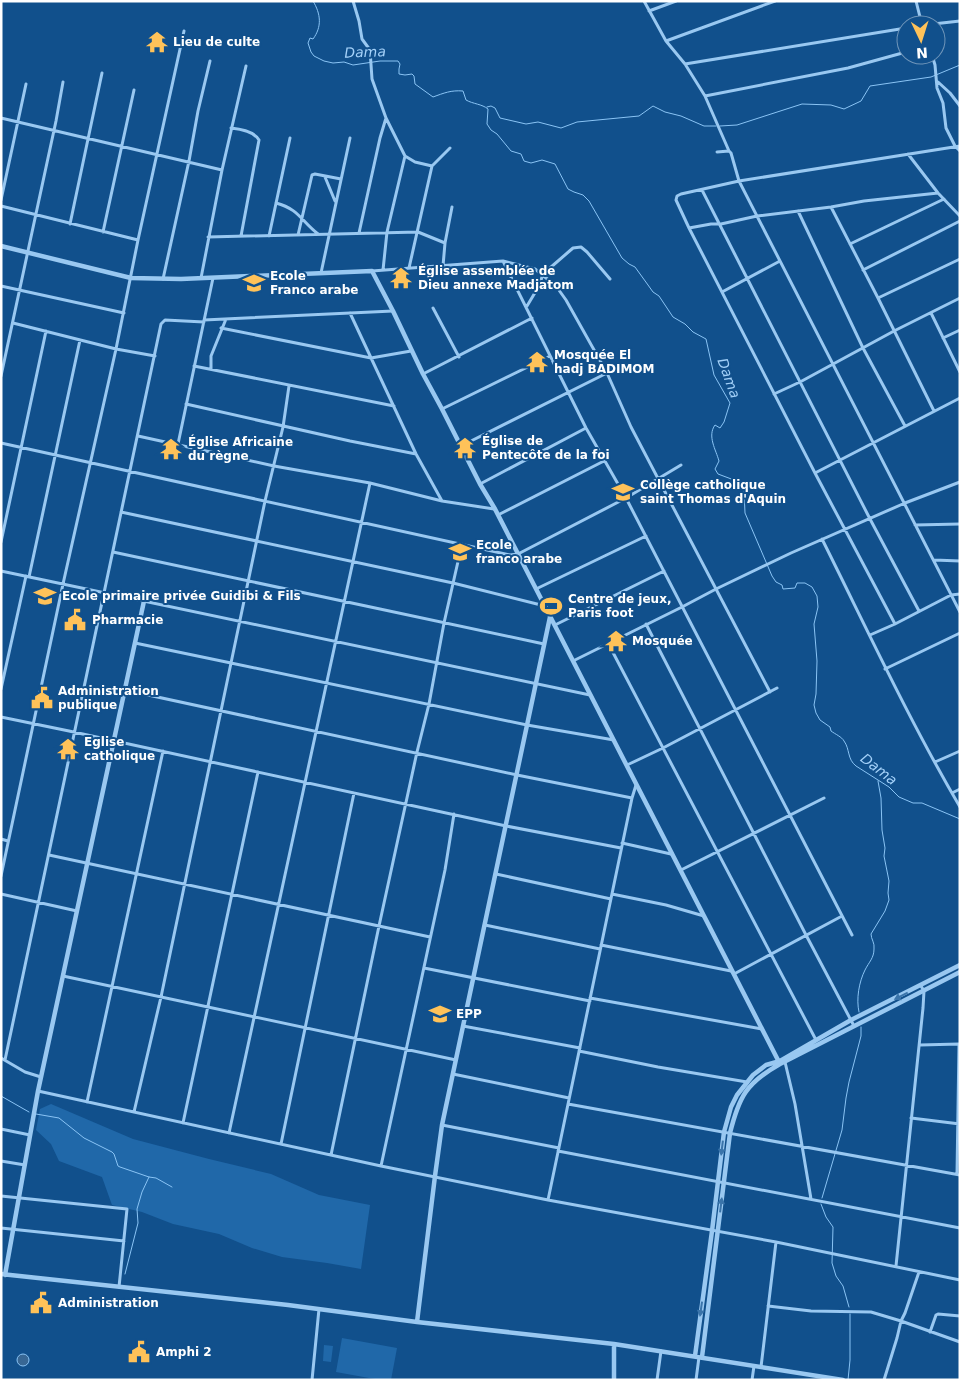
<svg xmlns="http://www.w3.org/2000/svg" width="961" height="1381" viewBox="0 0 961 1381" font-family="'DejaVu Sans',sans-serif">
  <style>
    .green { fill: #2068a9 }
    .water { fill: #386794; stroke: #8ac4f5 }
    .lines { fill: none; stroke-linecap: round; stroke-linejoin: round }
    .stream { stroke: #8ac4f5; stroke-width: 1 }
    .minor { stroke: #99c8f1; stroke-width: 3 }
    .tertiary { stroke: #99c8f1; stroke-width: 4.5 }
    .oneway { fill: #3a74aa }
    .labels { text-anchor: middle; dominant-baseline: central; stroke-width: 4; stroke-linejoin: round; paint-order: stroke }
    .poi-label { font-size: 12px; font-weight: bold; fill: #fff; stroke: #11508c; text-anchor: start }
    .water-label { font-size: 14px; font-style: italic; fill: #a4d1f9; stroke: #11508c }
  </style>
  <rect width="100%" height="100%" fill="#11508c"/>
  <path class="green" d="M51 1104 133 1139 209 1159 271 1174 319 1195 370 1205 361 1269 327 1263 282 1257 252 1248 219 1234 173 1224 142 1212 112 1205 102 1177 59 1161 51 1144 36 1130 40 1109Z
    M342 1338 397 1348 391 1380H380L336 1372Z
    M324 1345 333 1346 331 1362 323 1361Z"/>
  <path class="water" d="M17 1360a6 6 0 1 1 12 0a6 6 0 1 1-12 0Z"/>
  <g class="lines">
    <path class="stream" d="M313 1C321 14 322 27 313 39L310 38 308 43 311 52 314 56 324 61 333 63 344 62 353 65 380 61H398L400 64 399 69V74L405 75 412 74 414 76 415 84 433 97C444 93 451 90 463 91L466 100C473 104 482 104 488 109L487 124 491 130 497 134 511 151 521 154 524 161 531 163 542 160 555 164 568 189 574 192 583 195 589 201 622 258 629 264 635 267 648 285 653 292 659 296 673 317 685 324 693 332 706 339 714 375 730 403 724 422 720 428 715 425C707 436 716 450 719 461L715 469 718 474 734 480 740 484 744 491 745 513 772 576 776 582 782 585 783 589 795 588 797 583H805L812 587 817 596 818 607 814 624 817 661 816 694 814 705 816 713 820 720 830 727 831 731C835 734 842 737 844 741 850 749 847 759 856 766L889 787 899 797 913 803H922L960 819
      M487 107 491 106 495 108 500 118 526 124 538 122 561 128 577 122 639 116 653 106 665 112 681 116 704 126H716
      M720 126 737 125 802 104 831 105 844 109 861 101 870 86 931 77 960 65
      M859 1012C856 999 859 982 865 970 869 962 874 958 874 949 875 943 871 939 871 934L885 911 889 900 888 893 889 881 884 856 885 848 882 830 881 798 878 781
      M1 1096 29 1112
      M36 1114 59 1118 84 1138 112 1152 114 1154 118 1166 120 1167 149 1177 156 1178 172 1187
      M822 1198 842 1130 846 1098 849 1082 861 1036V1027
      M821 1204 826 1217 833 1227 832 1263 836 1276 843 1286 849 1307
      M125 1274 138 1223 137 1209 142 1192 149 1177
      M848 1380 850 1360V1314"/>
    <path class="minor" d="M353 1 359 21 362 39 370 50 372 79 386 118 405 156 415 162 432 166
      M644 1 666 41 685 64 705 96 729 151
      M916 1 922 25
      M649 11 676 1
      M924 25 960 21
      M666 41 775 1
      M932 55 935 65 937 88 943 103 946 128 955 146 960 151
      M685 64 906 28
      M938 82 950 93 960 106
      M705 96 848 68 906 52
      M1 118 222 170
      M231 128C241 129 254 131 259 140L241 236
      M717 152 729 151 731 153 739 181 960 612
      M908 154 938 193 960 216
      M325 177 335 201
      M702 190 870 519 919 611
      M1 200 26 84
      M276 203C299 209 301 221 318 234
      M1 206 138 240
      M831 207 878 298 934 411
      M798 211 863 348 905 426
      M70 224 102 73
      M689 228 711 224H721L757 216 831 207 864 201 938 193
      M103 232 134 90
      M359 233 380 138 386 118
      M298 235 312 175 315 174 341 179
      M269 236 290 138
      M208 237 418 232 445 243
      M850 244 944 199
      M503 261 586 428 626 498 852 935
      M443 266 445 243 452 207
      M409 268 432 166 450 148
      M383 270 387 232 405 156
      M863 270 960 221
      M372 271 503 261 535 269 556 286 566 300 607 373 631 427 770 692
      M321 273 350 138
      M201 278 222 170 246 66
      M163 279 189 161 198 111 210 61
      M1 286 124 313
      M722 292 780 261
      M878 298 960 259
      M527 306 539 286 543 274 573 248 581 247 587 252 610 279
      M433 308 459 357
      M350 313 416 454 442 501
      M931 313 960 372
      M204 320 393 311
      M13 323 116 349 155 356
      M221 328 371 358 411 351
      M943 338 960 330
      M194 366 394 406
      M211 369V356L226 319
      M423 374 532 318
      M1 376 56 121 63 82
      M774 394 800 382 894 331 960 298
      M186 404 350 441 416 454
      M442 409 550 356
      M138 436 274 466 370 483 442 501 494 509
      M1 443 510 555 518 554 626 498 681 465
      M178 444 213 278
      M461 446 607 373
      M815 473 960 398
      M480 484 586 428
      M121 512 453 583 545 606
      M498 515 604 461
      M915 525 960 524
      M822 539C867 629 909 720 960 807
      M1 542 46 331
      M113 552 544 644
      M934 560 960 561
      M1 571 590 695
      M29 577 80 340
      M536 589 646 536
      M646 624 806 935 854 1026
      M895 624 815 473 689 228 676 200 677 196 681 194 739 181 960 146
      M555 625 664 571
      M870 635 895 624 951 595 960 594
      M135 643 231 663 265 501 283 427 289 386
      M608 643 816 1040
      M573 661 682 607 716 589 791 553 905 503 960 482
      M885 669 960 633
      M1 689 26 576
      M125 690 517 775 632 798
      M1 717 69 731 506 826 621 848
      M935 762 960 751
      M627 765 663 748 777 688
      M952 793 960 789
      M1 839 8 841
      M622 843 671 854
      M49 855 430 937
      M681 870 824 798
      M496 874 611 899
      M1 876 63 584 116 349 138 240 184 31
      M1 894 77 911
      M612 894 666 905 704 916
      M485 925 600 949
      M601 945 731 971
      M424 968 590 1001
      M734 974 842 916
      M63 976 456 1060
      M590 998 762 1029
      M463 1026 580 1048
      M920 1045 959 1044
      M579 1051 658 1067 747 1082
      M1 1058 25 1072 41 1077
      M5 1060 161 324 165 320 204 322
      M785 1062 795 1104 811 1199
      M453 1074 569 1098
      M38 1091 381 1166 548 1200 776 1242 960 1280
      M87 1102 163 751
      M568 1104 960 1175
      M134 1112 161 997 231 663 527 725 614 740
      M911 1118 960 1124
      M183 1123 258 772
      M442 1125 559 1148
      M1 1129 30 1135
      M229 1133 370 483
      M281 1144 354 793
      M558 1151 960 1228
      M331 1155 379 926 417 752 429 704 444 623 462 544
      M1 1161 25 1165
      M381 1166 445 870 454 814
      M957 1174 959 1044
      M1 1196 127 1209 119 1287
      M548 1200 632 798 636 785
      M1 1228 124 1241
      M896 1266 923 1008 924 991 921 986
      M768 1306 811 1311 871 1312 901 1321 960 1342
      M930 1332 936 1315 938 1314 960 1316
      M761 1367 776 1242
      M312 1380 319 1309
      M657 1380 661 1351
      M696 1380 699 1357
      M752 1380 754 1366
      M884 1380 897 1338 901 1321 905 1313 919 1272"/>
    <path class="tertiary" d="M1 246 131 278 181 279 372 271 393 311 423 374 442 409 480 484 495 509 780 1064
      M1 1274 288 1305 417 1322 614 1344 843 1380
      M5 1275 38 1091 144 601
      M417 1322 435 1176 442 1125 550 617
      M614 1344V1380
      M695 1356 712 1231 724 1132 731 1107 737 1095 753 1075 766 1065 780 1061 851 1020 960 965
      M702 1357 730 1133C739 1097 746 1083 780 1064L960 972"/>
  </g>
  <defs><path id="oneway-solid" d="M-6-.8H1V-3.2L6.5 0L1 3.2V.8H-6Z" transform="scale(1.25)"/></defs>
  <g class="oneway">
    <use href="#oneway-solid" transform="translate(901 996) rotate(153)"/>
    <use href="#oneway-solid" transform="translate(722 1148) rotate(97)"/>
    <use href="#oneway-solid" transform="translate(721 1205) rotate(-83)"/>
    <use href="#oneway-solid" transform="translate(701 1309) rotate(98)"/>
  </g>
  <defs>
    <g id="temple-bare" transform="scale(1.725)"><path d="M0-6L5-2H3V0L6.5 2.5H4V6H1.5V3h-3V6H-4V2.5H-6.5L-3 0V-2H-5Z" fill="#ffc259" stroke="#11508c" stroke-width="2.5" paint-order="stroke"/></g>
    <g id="school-bare" transform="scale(1.725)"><path d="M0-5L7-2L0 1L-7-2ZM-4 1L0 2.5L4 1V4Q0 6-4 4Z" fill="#ffc259" stroke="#11508c" stroke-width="2.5" paint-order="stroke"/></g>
    <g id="university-bare" transform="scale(1.725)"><path d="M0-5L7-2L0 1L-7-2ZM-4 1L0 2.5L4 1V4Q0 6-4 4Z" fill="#ffc259" stroke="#11508c" stroke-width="2.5" paint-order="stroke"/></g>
    <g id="stadium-bare" transform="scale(1.725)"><path d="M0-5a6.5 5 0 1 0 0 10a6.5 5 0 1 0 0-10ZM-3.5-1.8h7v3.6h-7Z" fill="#ffc259" stroke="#11508c" stroke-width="2.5" paint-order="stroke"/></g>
    <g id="civic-bare" transform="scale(1.725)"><path d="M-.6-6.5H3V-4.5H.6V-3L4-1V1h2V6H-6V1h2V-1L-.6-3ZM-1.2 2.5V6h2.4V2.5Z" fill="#ffc259" stroke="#11508c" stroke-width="2.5" paint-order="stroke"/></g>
  </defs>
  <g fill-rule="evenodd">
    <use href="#temple-bare" x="157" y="42"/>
    <use href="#temple-bare" x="401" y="278"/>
    <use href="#school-bare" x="254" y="283"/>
    <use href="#temple-bare" x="537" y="362"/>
    <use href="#temple-bare" x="465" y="448"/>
    <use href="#temple-bare" x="171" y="449"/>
    <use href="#university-bare" x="623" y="492"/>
    <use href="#university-bare" x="460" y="552"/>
    <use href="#school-bare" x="45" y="596"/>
    <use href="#stadium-bare" x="551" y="606"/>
    <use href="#civic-bare" x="75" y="620"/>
    <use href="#temple-bare" x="616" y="641"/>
    <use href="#civic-bare" x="42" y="698"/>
    <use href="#temple-bare" x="68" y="749"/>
    <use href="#school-bare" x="440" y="1014"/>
    <use href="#civic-bare" x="41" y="1303"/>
    <use href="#civic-bare" x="139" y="1352"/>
  </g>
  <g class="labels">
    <g class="poi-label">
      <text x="173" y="42">Lieu de culte</text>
      <text x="418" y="271">Église assemblée de<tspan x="418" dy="14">Dieu annexe Madjatom</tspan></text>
      <text x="270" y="276">Ecole<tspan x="270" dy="14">Franco arabe</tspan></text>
      <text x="554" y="355">Mosquée El<tspan x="554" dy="14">hadj BADIMOM</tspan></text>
      <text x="482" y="441">Église de<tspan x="482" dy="14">Pentecôte de la foi</tspan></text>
      <text x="188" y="442">Église Africaine<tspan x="188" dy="14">du règne</tspan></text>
      <text x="640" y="485">Collège catholique<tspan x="640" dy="14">saint Thomas d'Aquin</tspan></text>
      <text x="476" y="545">Ecole<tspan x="476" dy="14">franco arabe</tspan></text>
      <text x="62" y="596">Ecole primaire privée Guidibi &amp; Fils</text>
      <text x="568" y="599">Centre de jeux,<tspan x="568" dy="14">Paris foot</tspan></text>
      <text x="92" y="620">Pharmacie</text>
      <text x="632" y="641">Mosquée</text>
      <text x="58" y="691">Administration<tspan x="58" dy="14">publique</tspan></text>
      <text x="84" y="742">Eglise<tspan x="84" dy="14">catholique</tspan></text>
      <text x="456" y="1014">EPP</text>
      <text x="58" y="1303">Administration</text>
      <text x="156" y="1352">Amphi 2</text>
    </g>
    <g class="water-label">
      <text transform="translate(365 52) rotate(-2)">Dama</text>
      <text transform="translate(729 378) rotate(70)">Dama</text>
      <text transform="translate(879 769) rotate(38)">Dama</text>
    </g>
  </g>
  <rect width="961" height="1381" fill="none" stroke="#ffffff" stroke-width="5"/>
  <g transform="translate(921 40) rotate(176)"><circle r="24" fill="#11508c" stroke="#7096ba"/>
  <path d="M0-4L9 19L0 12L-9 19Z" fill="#ffc259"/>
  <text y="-8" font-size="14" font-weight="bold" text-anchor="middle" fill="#ffffff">N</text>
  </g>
</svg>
